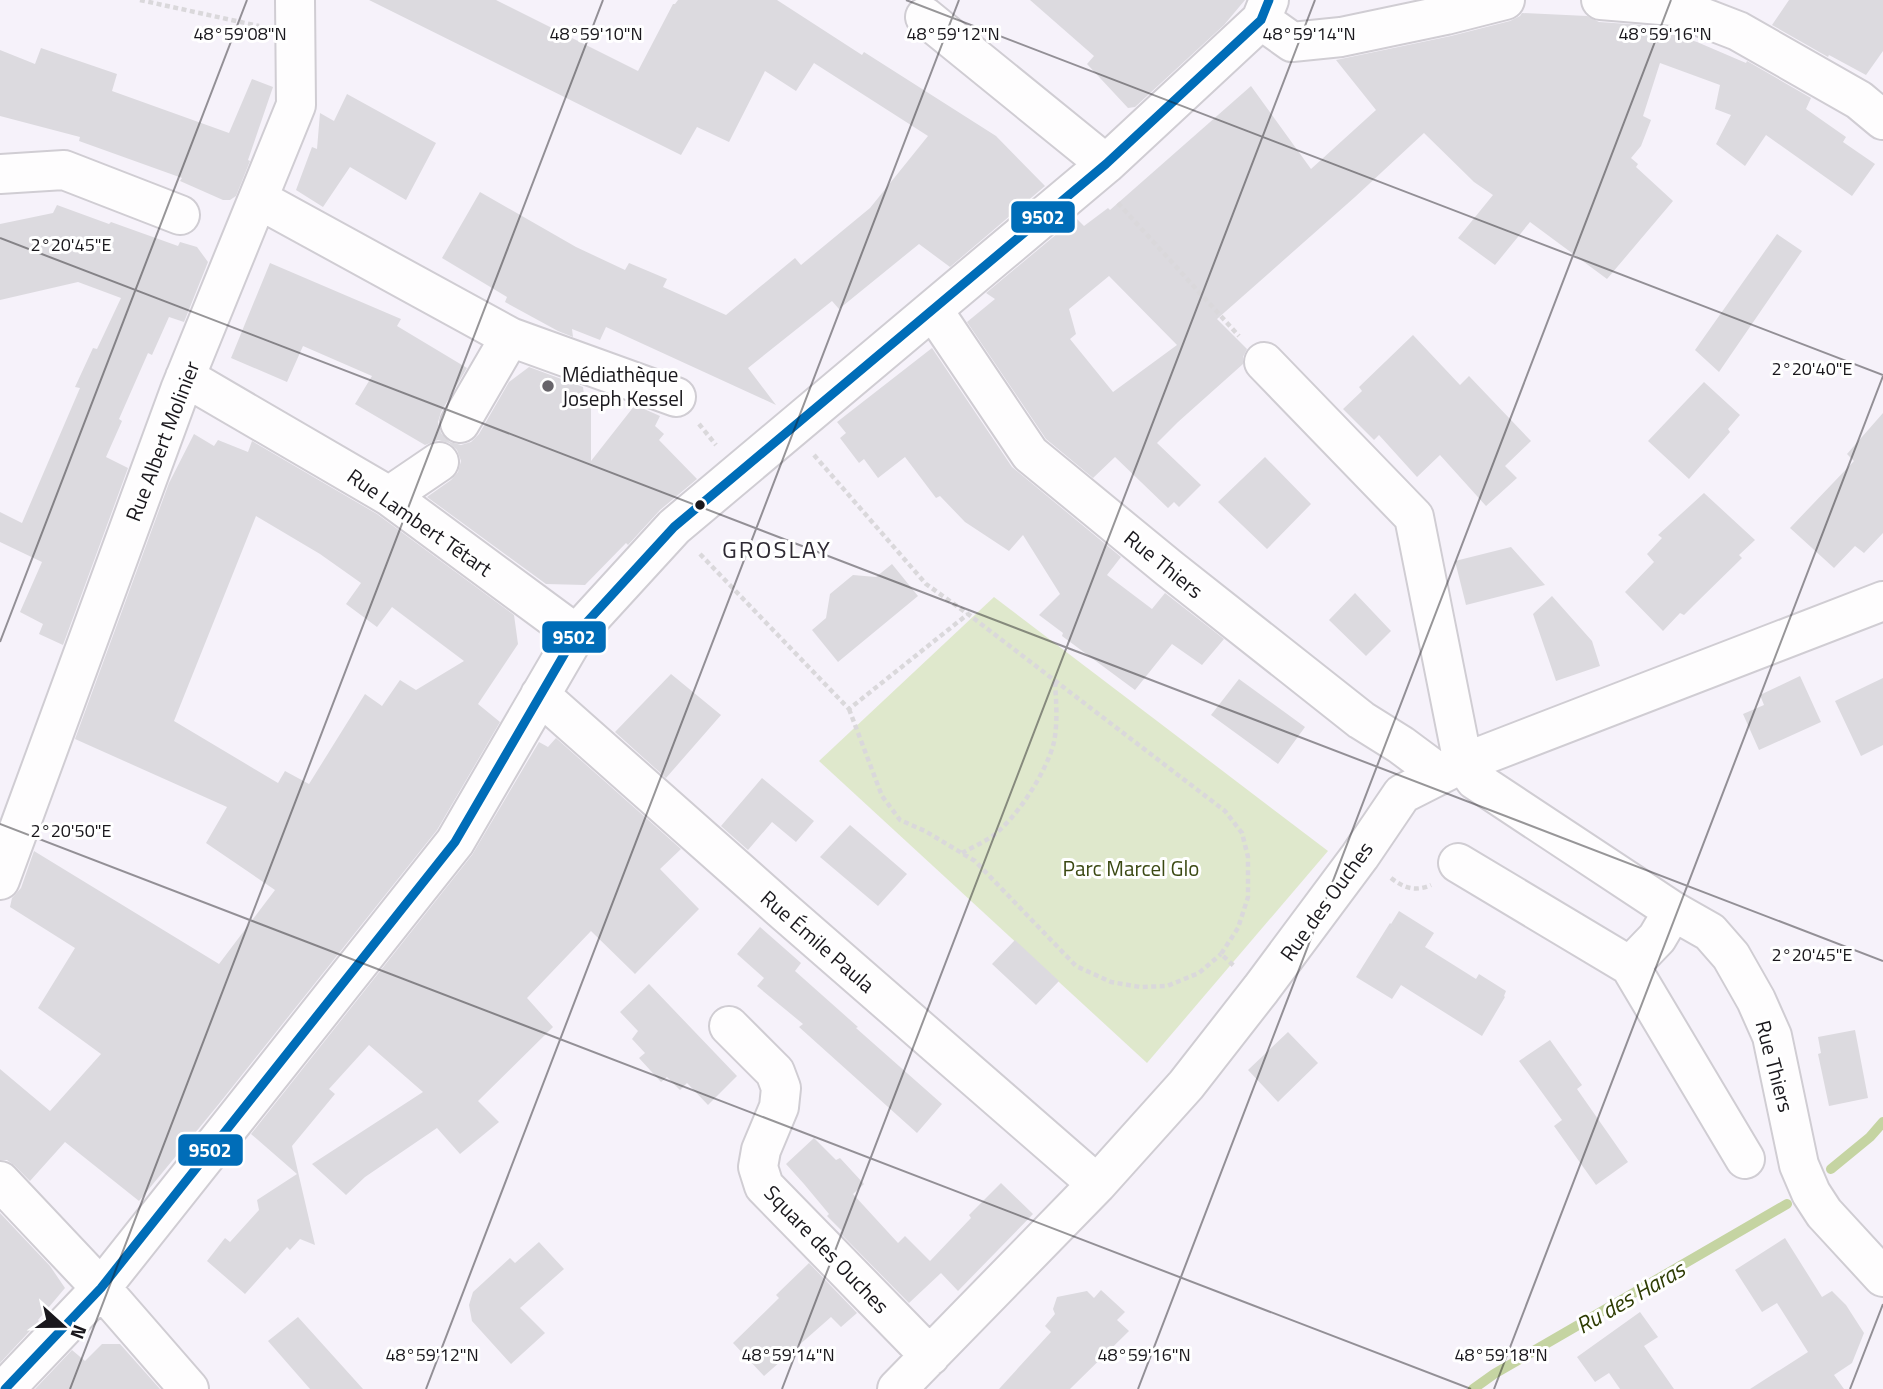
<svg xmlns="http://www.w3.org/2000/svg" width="1883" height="1389" viewBox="0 0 1883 1389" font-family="'Titillium Web',sans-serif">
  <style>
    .green { fill: #dfe8cc }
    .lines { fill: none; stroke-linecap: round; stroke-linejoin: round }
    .stream { stroke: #c5d4a2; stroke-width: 10 }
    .building { fill: #dcdadf; fill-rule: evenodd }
    .minor-casing { stroke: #d0cdd3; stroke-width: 42 }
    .path { stroke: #dad8db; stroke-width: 4.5; stroke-dasharray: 5 3.5; stroke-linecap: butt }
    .minor { stroke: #fefdfe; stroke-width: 38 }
    .bus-1-casing { stroke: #fff; stroke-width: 14 }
    .bus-1 { stroke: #006db8; stroke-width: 9 }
    .ticks { fill: none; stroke: #1a181d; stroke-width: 2; stroke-opacity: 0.45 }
    .poi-dot { fill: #67646a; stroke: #fff; stroke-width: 2.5 }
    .bus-dot { fill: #1a181d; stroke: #fff; stroke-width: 2.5 }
    .labels { text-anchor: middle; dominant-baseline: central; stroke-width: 6; stroke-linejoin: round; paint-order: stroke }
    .poi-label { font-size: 21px; fill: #1a181d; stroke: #fff; text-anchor: start }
    .street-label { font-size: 21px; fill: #1a181d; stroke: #fff }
    .park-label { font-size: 21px; fill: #3b4913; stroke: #fff }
    .water-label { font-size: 23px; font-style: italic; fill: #2e3c03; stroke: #fff }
    .quarter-label { font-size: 24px; letter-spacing: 2px; fill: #2e2933; stroke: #fff }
    .ticks-label { font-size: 18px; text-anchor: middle; fill: #1a181d; stroke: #fff; stroke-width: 6; stroke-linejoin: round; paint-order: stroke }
    .line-badge { stroke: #fff; stroke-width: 2.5 }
    .badge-label { font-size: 19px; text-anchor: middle; font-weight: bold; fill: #fff }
  </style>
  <rect width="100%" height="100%" fill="#f6f2fa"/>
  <path class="green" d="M994 597 1328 851 1147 1063 819 761Z"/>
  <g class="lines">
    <path class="stream" d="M1831 1169 1870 1137 1883 1122
      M1473 1389 1494 1374 1787 1204"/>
  </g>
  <path class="building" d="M369 0H496L638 71 673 4H675L678 0H777L862 55 864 52 996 136 1045 186 950 267 919 244 839 309 832 301 748 368 776 405 606 327 600 340 572 329 573 337 558 331 505 302 507 297 442 258 480 192 576 247 625 270 629 263 667 279 663 287 726 315 795 258 801 265 870 208 928 136 814 63 796 91 765 71 729 142 697 127 681 155Z
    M1030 0H1245L1224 25 1135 107 1128 108 1087 64 1094 56Z
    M1789 0H1883V51L1866 75 1829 55 1828 57 1772 25Z
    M1522 13 1587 16 1599 22 1643 25 1697 42 1746 63 1747 61 1811 98 1806 109 1846 137 1843 142 1875 164 1852 196 1766 135 1745 166 1716 144 1731 115 1715 109 1720 85 1660 63 1643 116 1651 120 1641 146 1631 158 1638 164 1636 167 1673 201 1607 279 1530 222 1495 265 1458 238 1493 195 1474 182 1424 133 1355 197 1217 319 1247 349 1243 357V364L1178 422 1157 443 1201 485 1179 507 1174 502 1168 508 1115 457 1093 478 1046 439 967 322 995 299 986 293 1076 218 1084 226 1108 208 1110 210 1251 86 1311 169 1376 110 1336 60 1451 36 1510 21 1520 16ZM1109 276 1177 345 1113 392 1070 339 1076 334 1069 309Z
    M41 48 117 74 112 91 229 133 252 79 273 87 248 160 250 161 236 196 230 200H223L180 181 182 178 79 141 80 137 0 116V50L35 64Z
    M347 94 436 143 406 200 350 167 323 207 296 190 312 147 317 149 320 113 334 121Z
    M57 205 109 224 111 222 178 246 180 242 197 247 208 262 184 322 169 317 152 355 148 353 119 419 122 421 106 457 128 468 63 645 39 634 43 624 20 612 42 562 0 542V512L22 523 80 388 75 387 93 348 97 349 121 298 78 282 0 300V224L53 213Z
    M1777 234 1802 251 1719 372 1695 350Z
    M270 263 401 319 397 326 467 368 441 412 438 422 441 433 450 442 461 445 471 442 479 434 509 382 529 367 583 387 584 395 591 399V461L635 405 660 416 655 426 664 434 659 440 697 479 660 510 628 545 626 543 585 585 546 584 427 497 451 480 458 472 461 461 457 450 449 443 438 440 425 445 355 404 372 376 303 346 287 382 231 358Z
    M1413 335 1460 385 1469 376 1531 441 1505 466 1517 478 1486 506 1440 455 1417 477 1379 435 1374 440 1343 409 1362 391 1359 387Z
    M932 348 1012 467 1121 557 1107 575 1152 609 1165 593 1224 639 1202 665 1172 644 1135 690 1062 636 1063 633 1039 615 1060 594 1023 535 1009 551 965 522 940 496 936 498 905 457 878 478 864 459 859 463 840 438 846 433 837 422Z
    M1704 382 1740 415 1728 429 1730 432 1689 479 1648 441Z
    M1883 413V533L1864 553 1855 546 1834 568 1790 528 1854 461 1847 454Z
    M194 434 214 446 218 440 248 452 252 441 377 514 514 615 518 644 478 704 500 722 437 830 218 1105 139 1201 65 1142 30 1181 15 1166 7 1160H0V1069L50 1111 101 1054 38 1008 75 948 10 907 12 898 21 888 34 851 219 964 275 890 206 843 227 807 75 739 169 483ZM256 516 320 554 361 583 346 604 377 627 392 607 464 661 416 690 400 680 382 706 365 694 309 784 285 771 278 783 174 721Z
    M1265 457 1311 504 1267 549 1218 502Z
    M1704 493 1755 540 1739 555 1742 558 1694 605 1684 615 1680 613 1663 631 1625 592 1654 562 1647 554 1662 538 1658 535Z
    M1511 547 1545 585 1466 605 1455 561Z
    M892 564 918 596 838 662 812 630 826 618 830 594 853 575 876 577Z
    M1355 593 1391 631 1366 656 1329 620Z
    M1552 596 1592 641 1600 666 1556 681 1533 614Z
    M671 674 721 715 666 778 615 732Z
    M1800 676 1821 722 1759 750 1743 714 1764 705 1760 695Z
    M1883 678V745L1861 756 1835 701Z
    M1239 679 1305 727 1278 764 1211 715Z
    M556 738 681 849 660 869 699 909 635 974 591 931 527 998 553 1027 478 1101 499 1122 460 1154 437 1128 365 1177 346 1195 312 1164 423 1092 369 1045 329 1089 335 1094 292 1146 315 1245 300 1239 290 1250 287 1247 245 1294 207 1261 225 1238 230 1242 259 1210 257 1200 297 1174 251 1134 472 855 539 742 548 747Z
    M762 778 814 821 796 842 772 822 748 850 721 826Z
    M850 825 907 874 878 906 820 857Z
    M1399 911 1434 933 1425 947 1476 979 1479 974 1506 991 1504 996 1505 997 1482 1036 1401 985 1392 999 1356 977 1390 923 1391 924Z
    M760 927 801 963 795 971 858 1027 856 1028 942 1104 917 1133 799 1027 803 1024 757 986 764 978 737 954Z
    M1015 940 1059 981 1036 1005 992 964Z
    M649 984 737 1076 708 1105 687 1083 680 1090 667 1077 661 1082 639 1058 645 1053 632 1039 638 1031 620 1012Z
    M1855 1030 1868 1098 1829 1106 1818 1054 1821 1053 1818 1037Z
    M1288 1032 1318 1063 1278 1102 1248 1070Z
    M1550 1040 1582 1085 1577 1089 1628 1162 1596 1185 1554 1126 1562 1120 1519 1061Z
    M814 1138 836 1160 840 1158 864 1184 853 1194 898 1243 905 1236 930 1261 971 1218 969 1215 1001 1183 1033 1214 958 1291 941 1273 909 1303 840 1233 842 1231 827 1216 829 1214 804 1184 786 1164Z
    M0 1213 50 1266 65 1288 38 1320 39 1321 0 1363Z
    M1785 1238 1822 1297 1832 1291 1846 1305 1864 1333 1852 1363 1834 1375 1844 1389H1750L1808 1352 1777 1303 1762 1312 1735 1270Z
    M539 1242 564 1269 520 1308 545 1333 511 1364 472 1321 469 1305 473 1292 510 1258 515 1263Z
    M809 1263 857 1313 841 1327 831 1317 764 1376 733 1343 779 1298 776 1295Z
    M1101 1290 1125 1312 1117 1320 1129 1331 1070 1389H999L1051 1332 1045 1326 1055 1314 1053 1309 1057 1297 1087 1291 1094 1298Z
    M1640 1312 1658 1337 1644 1346 1674 1389H1620L1609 1373 1595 1382 1577 1357Z
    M298 1317 363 1389H310L268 1341Z
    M102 1344H120L160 1389H35L72 1350 85 1361Z"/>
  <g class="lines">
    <g class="minor-casing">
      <path id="minor" d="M1601 0 1673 6 1738 31 1859 100 1883 120
        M925 17 1106 164
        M1261 20 1292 42 1341 37 1446 15 1505 0
        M0 174 64 170 180 215
        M258 199 510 337 676 397
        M933 310 1030 454 1170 569 1361 720 1401 745 1440 774
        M1264 362 1414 517 1463 763 1475 780 1673 911 1710 932 1731 956 1756 1000 1772 1036 1799 1165 1811 1193 1824 1213 1883 1277
        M185 377 389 496 576 634
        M460 423 510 337
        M389 496 439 462
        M540 695 779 907 1097 1184
        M1458 863 1630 966
        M0 880 180 390 296 105 295 0
        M1673 911 1657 938 1630 966 1745 1159
        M729 1026 775 1072 781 1088 779 1107 761 1150 758 1167 764 1186 930 1356
        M0 1181 101 1288 189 1389
        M5 1389 101 1288 455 842 576 634 674 527 1106 164 1261 20 1269 0
        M897 1389 1097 1184 1186 1085 1261 989 1360 856 1402 794 1463 763 1883 601"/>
    </g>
    <path class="path" d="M140 0 259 26
      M1118 203 1239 336
      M699 424 716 445
      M814 455 926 584 968 614 1225 811 1242 833 1248 857V897L1238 928 1221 954 1234 966
      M700 554 849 709 968 614
      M849 709 882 796 900 820 925 831 975 861 1076 966 1111 982 1140 987 1167 986 1199 973 1221 954
      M962 853C971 848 982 843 991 837 1016 820 1047 771 1054 742 1058 722 1056 701 1055 681
      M1391 878C1404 888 1415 892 1431 885"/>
    <use href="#minor" class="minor"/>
    <g class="bus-1-casing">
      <path id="bus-1" d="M5 1389 101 1288 455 842 576 634 674 527 1106 164 1261 20 1269 0"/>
    </g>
    <use href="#bus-1" class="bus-1"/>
  </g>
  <path class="ticks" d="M906 0 1883 375M0 238 1883 961M0 642 247 0M0 824 1471 1389M70 1389 603 0M426 1389 959 0M782 1389 1315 0M1138 1389 1671 0M1494 1389 1883 376M1850 1389 1883 1304"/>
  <circle class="poi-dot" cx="548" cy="386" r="7"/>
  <circle class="bus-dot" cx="700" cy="505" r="6"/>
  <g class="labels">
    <g class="poi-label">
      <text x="562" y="374">Médiathèque<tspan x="562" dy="24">Joseph Kessel</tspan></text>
    </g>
    <g class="street-label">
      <text transform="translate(162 441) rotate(-69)">Rue Albert Molinier</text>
      <text transform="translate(420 522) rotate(35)">Rue Lambert Tétart</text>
      <text transform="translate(1164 564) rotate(39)">Rue Thiers</text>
      <text transform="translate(1326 901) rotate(-54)">Rue des Ouches</text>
      <text transform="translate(818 941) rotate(41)">Rue Émile Paula</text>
      <text transform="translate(1775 1066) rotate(75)">Rue Thiers</text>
      <text transform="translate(827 1249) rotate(46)">Square des Ouches</text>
    </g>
    <g class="park-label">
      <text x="1131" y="868">Parc Marcel Glo</text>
    </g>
    <g class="water-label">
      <text transform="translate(1630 1297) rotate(-30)">Ru des Haras</text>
    </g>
    <g class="quarter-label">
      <text x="777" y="549">GROSLAY</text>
    </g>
  </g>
  <g class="ticks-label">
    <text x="240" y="40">48°59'08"N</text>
    <text x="596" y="40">48°59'10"N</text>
    <text x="953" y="40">48°59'12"N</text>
    <text x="1309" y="40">48°59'14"N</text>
    <text x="1665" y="40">48°59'16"N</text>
    <text x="71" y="251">2°20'45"E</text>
    <text x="1812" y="375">2°20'40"E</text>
    <text x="71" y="837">2°20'50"E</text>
    <text x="1812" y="961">2°20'45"E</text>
    <text x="432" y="1361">48°59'12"N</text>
    <text x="788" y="1361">48°59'14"N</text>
    <text x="1144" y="1361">48°59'16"N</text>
    <text x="1501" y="1361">48°59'18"N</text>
  </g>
  <g class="line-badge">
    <rect x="1010" y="200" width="66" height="34" rx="7" fill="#006db8"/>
    <rect x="541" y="620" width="66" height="34" rx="7" fill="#006db8"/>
    <rect x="177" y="1133" width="67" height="34" rx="7" fill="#006db8"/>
  </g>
  <g class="badge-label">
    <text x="1043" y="224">9502</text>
    <text x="574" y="644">9502</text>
    <text x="210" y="1157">9502</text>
  </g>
  <g transform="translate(63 1326) rotate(111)" stroke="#ffffff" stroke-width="5" paint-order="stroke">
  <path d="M0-5L12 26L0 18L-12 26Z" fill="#1a181d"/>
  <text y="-10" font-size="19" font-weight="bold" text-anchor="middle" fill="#1a181d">N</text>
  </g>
</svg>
